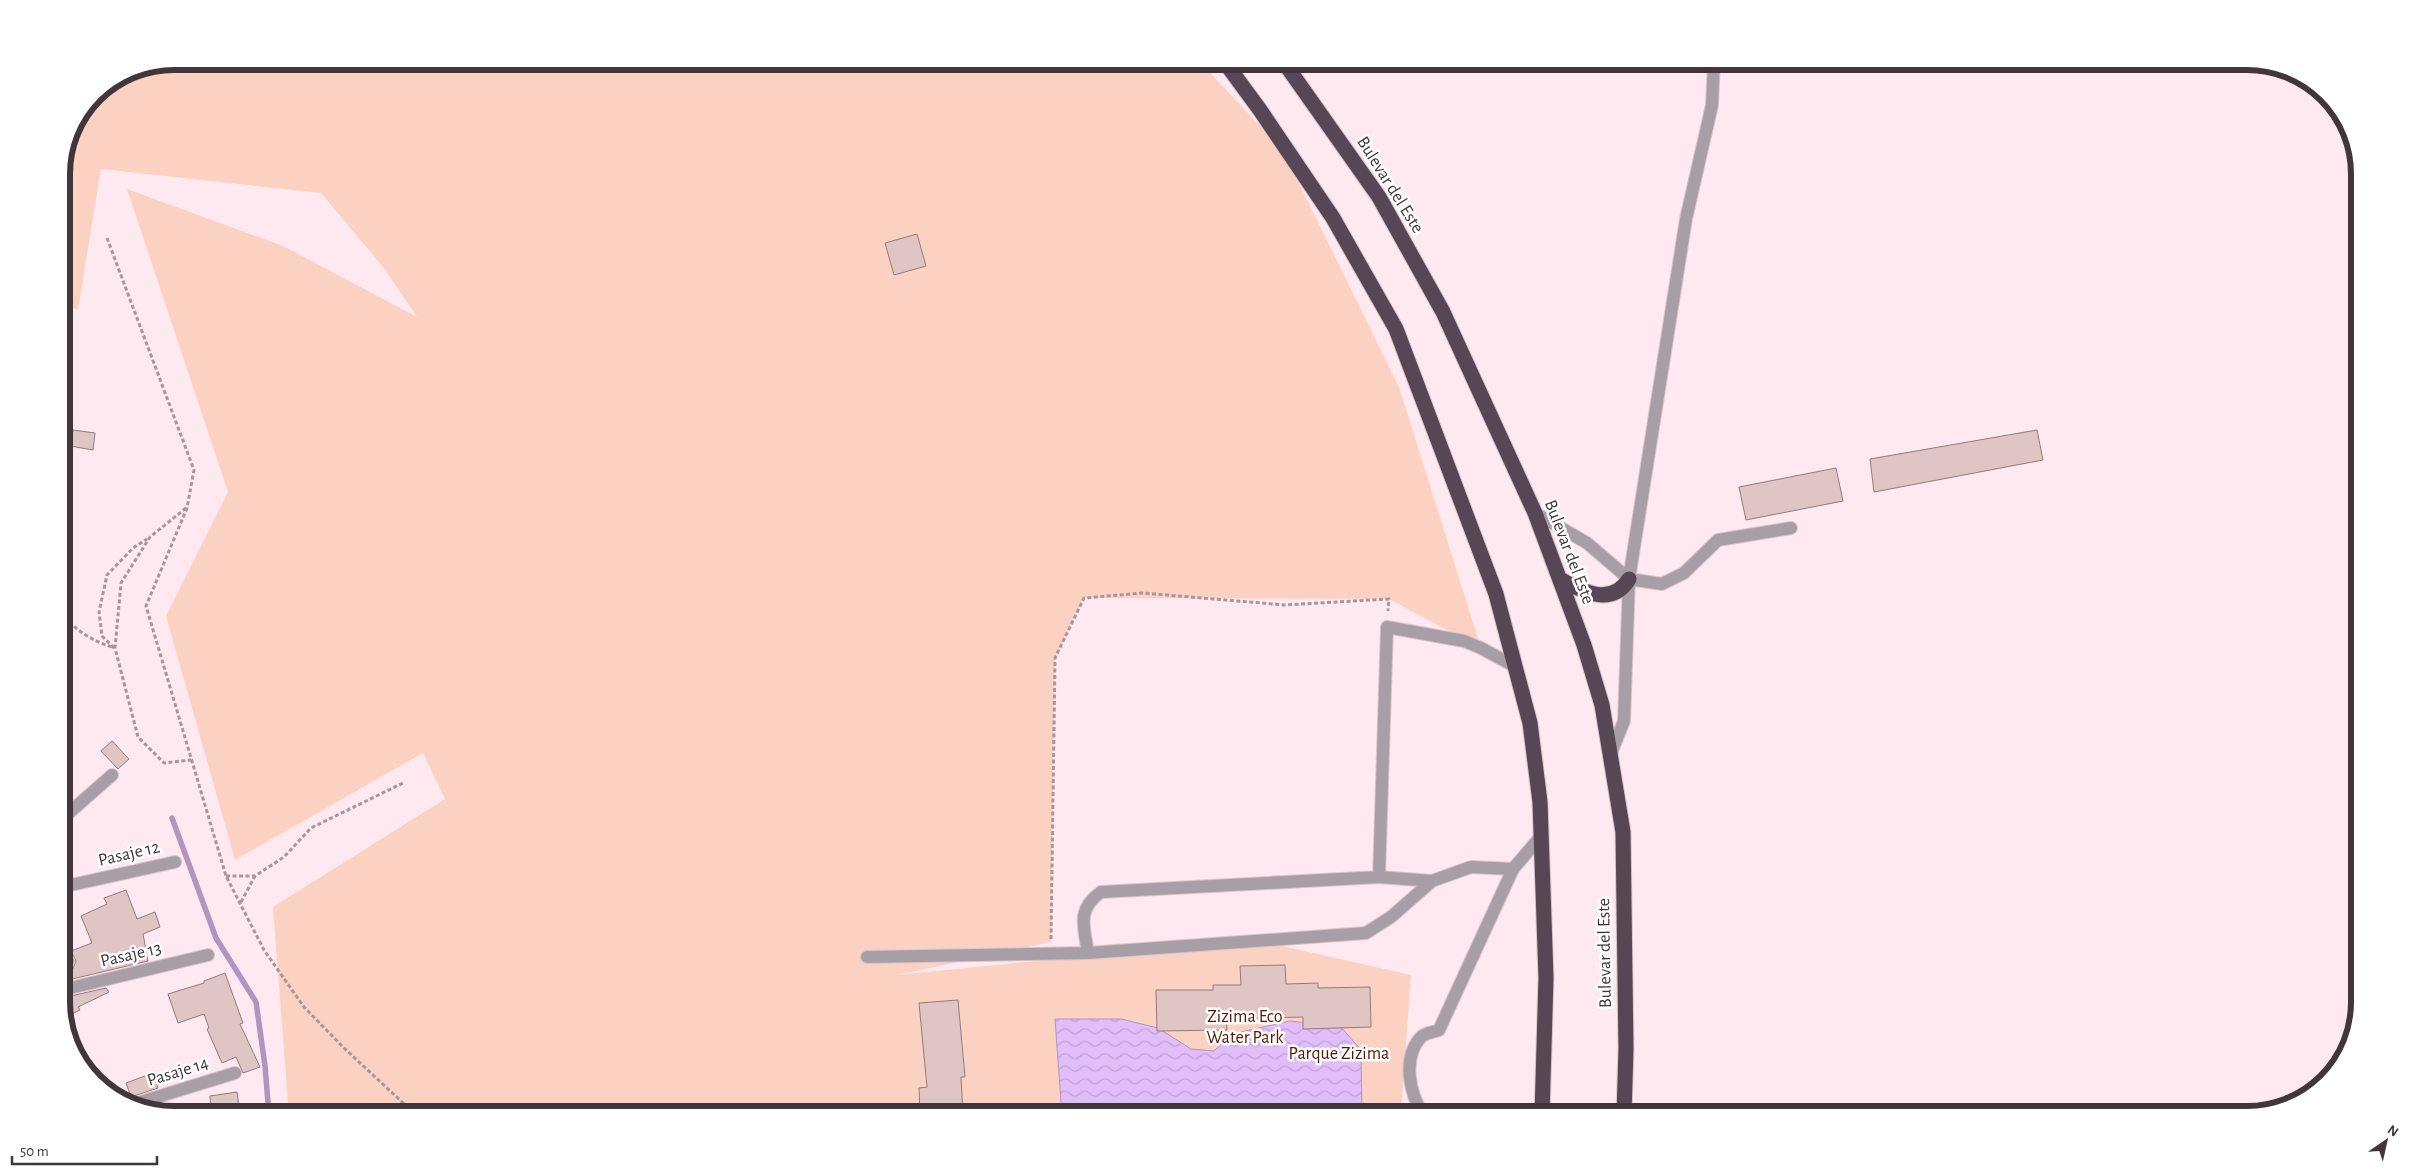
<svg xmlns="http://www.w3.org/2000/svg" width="2421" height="1176" viewBox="0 0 2421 1176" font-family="'Alegreya Sans',sans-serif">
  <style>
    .green { fill: #fbd1c1 }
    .water { fill: url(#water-waves); stroke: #b195c0 }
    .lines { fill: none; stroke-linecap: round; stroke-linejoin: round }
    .stream { stroke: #b195c0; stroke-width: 5.5 }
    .building { fill: #e0c5c5; stroke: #947b7b }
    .minor-casing { stroke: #d8c5cc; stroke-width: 14 }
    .highway-casing { stroke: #d8c5cc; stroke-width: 17 }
    .path { stroke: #a7979c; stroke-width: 3; stroke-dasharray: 4 2.5; stroke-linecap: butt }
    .minor { stroke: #a89fa6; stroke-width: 12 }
    .highway { stroke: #574653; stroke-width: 15 }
    .labels { text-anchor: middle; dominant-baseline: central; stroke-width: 5; stroke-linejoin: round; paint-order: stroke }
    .street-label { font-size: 18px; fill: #41373a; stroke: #fff }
    .park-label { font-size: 18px; fill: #551800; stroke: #fff }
    .rim { fill: none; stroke: #41373a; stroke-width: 6 }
  </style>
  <defs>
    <pattern id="water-waves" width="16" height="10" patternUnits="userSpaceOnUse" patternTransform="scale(1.25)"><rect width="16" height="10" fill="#e1bdfa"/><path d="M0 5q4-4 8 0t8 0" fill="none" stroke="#c2a3d7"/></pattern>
  </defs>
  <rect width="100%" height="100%" fill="#fee9f0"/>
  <path class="green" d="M174 61H1199L1282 149 1399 387 1481 648 1389 599 1084 598 1055 658 1051 942 897 975 1251 939 1411 975 1401 1115H289L273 907 445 799 423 753 235 860 166 616 228 492 127 189 283 246 417 317 384 268 321 193 101 169 78 310 61 303V167L70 130 94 94 131 70Z"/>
  <path class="water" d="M1055 1019H1121L1158 1028 1191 1049 1214 1051 1232 1034 1290 1021 1341 1027 1361 1050 1362 1115H1062Z"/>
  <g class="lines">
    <path class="stream" d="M172 818 216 938 256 1002 265 1066 269 1115"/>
  </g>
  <path class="building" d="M917 234 926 266 894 275 885 243Z
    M73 430 95 433 93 450 70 446Z
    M2037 430 2043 460 1874 492 1870 459Z
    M1836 468 1843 501 1746 520 1739 487Z
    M112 741 129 759 118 769 101 751Z
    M126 890 137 919 155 912 160 927 143 934 148 961 68 980 76 961 71 951 92 943 81 916 107 904 104 898Z
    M1285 965 1286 984 1318 983V988L1370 987 1371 1027 1303 1029V1017L1226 1019 1227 1030 1157 1031 1156 990H1213V985H1241L1240 966Z
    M225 973 243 1023 240 1024 260 1067 243 1073 236 1057 222 1063 207 1029 209 1028 204 1014 178 1023 168 994 204 983V981Z
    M106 988 109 992 78 1007 80 1010 64 1018 62 998Z
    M958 1000 965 1077H961L963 1115H920L919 1088 927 1087 919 1003Z
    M153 1073 158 1088 131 1097 126 1083Z
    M237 1092 240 1115H211L210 1096Z"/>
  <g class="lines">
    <g class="minor-casing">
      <path id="minor" d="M1535 513 1587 543 1629 579 1662 584 1684 573 1718 540 1791 528
        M1611 753 1624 721 1629 579 1686 219 1712 105 1714 61
        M62 819 112 775
        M1379 877 1387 627 1464 641 1481 648 1516 667
        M62 887 175 862
        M62 952 68 961 62 975
        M1088 953C1084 926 1076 910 1101 892L1379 877 1432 881
        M867 957 1088 953 1366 933 1391 917 1432 881 1471 867 1513 869 1542 835
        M62 990 208 955
        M131 1105 235 1073
        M1424 1115C1409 1094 1402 1058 1421 1037 1425 1033 1434 1032 1439 1030L1513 869"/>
    </g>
    <g class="highway-casing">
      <path id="highway" d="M1224 61 1260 110 1333 218 1396 329 1496 594 1530 723 1540 802 1546 978 1542 1115
        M1283 61 1379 197 1443 312 1535 513 1584 645 1602 705 1623 832 1626 1049 1624 1115
        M1560 579C1583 592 1612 607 1629 579"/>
    </g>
    <path class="path" d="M107 238 194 470 187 508 146 606 226 876 264 950 304 1007 344 1048 416 1115
      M61 478 63 475
      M186 508 150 537 121 583 115 648 138 737 164 763 191 760
      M61 612C73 629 92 641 112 647
      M114 648 102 636 99 612 107 575 133 548 147 539
      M226 876H255L284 857 311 828 403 783
      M241 902 255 876
      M1051 939 1055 658 1084 598 1143 593 1285 605 1389 599 1388 611"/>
    <use href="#minor" class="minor"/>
    <use href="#highway" class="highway"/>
  </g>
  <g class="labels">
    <g class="street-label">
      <text transform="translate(1390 185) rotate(58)">Bulevar del Este</text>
      <text transform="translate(1569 552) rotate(69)">Bulevar del Este</text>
      <text transform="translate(129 854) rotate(-13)">Pasaje 12</text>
      <text transform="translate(1605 953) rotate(-91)">Bulevar del Este</text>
      <text transform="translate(131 955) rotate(-13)">Pasaje 13</text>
      <text transform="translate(178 1072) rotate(-17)">Pasaje 14</text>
    </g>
    <g class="park-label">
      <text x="1245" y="1017">Zizima Eco<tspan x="1245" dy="21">Water Park</tspan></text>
      <text x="1339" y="1054">Parque Zizima</text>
    </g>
  </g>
  <path d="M0 0H2421V1176H0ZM174 70H2247A104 104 0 0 1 2351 174V1002A104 104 0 0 1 2247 1106H174A104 104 0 0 1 70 1002V174A104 104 0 0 1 174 70Z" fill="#fff" fill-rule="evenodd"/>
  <path class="rim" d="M174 70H2247A104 104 0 0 1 2351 174V1002A104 104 0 0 1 2247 1106H174A104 104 0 0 1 70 1002V174A104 104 0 0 1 174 70Z"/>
  <g transform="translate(2386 1141) rotate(34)" stroke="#ffffff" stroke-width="4" paint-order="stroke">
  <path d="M0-4L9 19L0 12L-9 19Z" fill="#41373a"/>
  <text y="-8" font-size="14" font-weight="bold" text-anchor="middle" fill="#41373a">N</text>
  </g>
  <path d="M12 1156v8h145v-8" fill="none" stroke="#41373a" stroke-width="2.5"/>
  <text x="20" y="1156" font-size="15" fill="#41373a" stroke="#ffffff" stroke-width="4" paint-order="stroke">50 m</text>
</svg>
